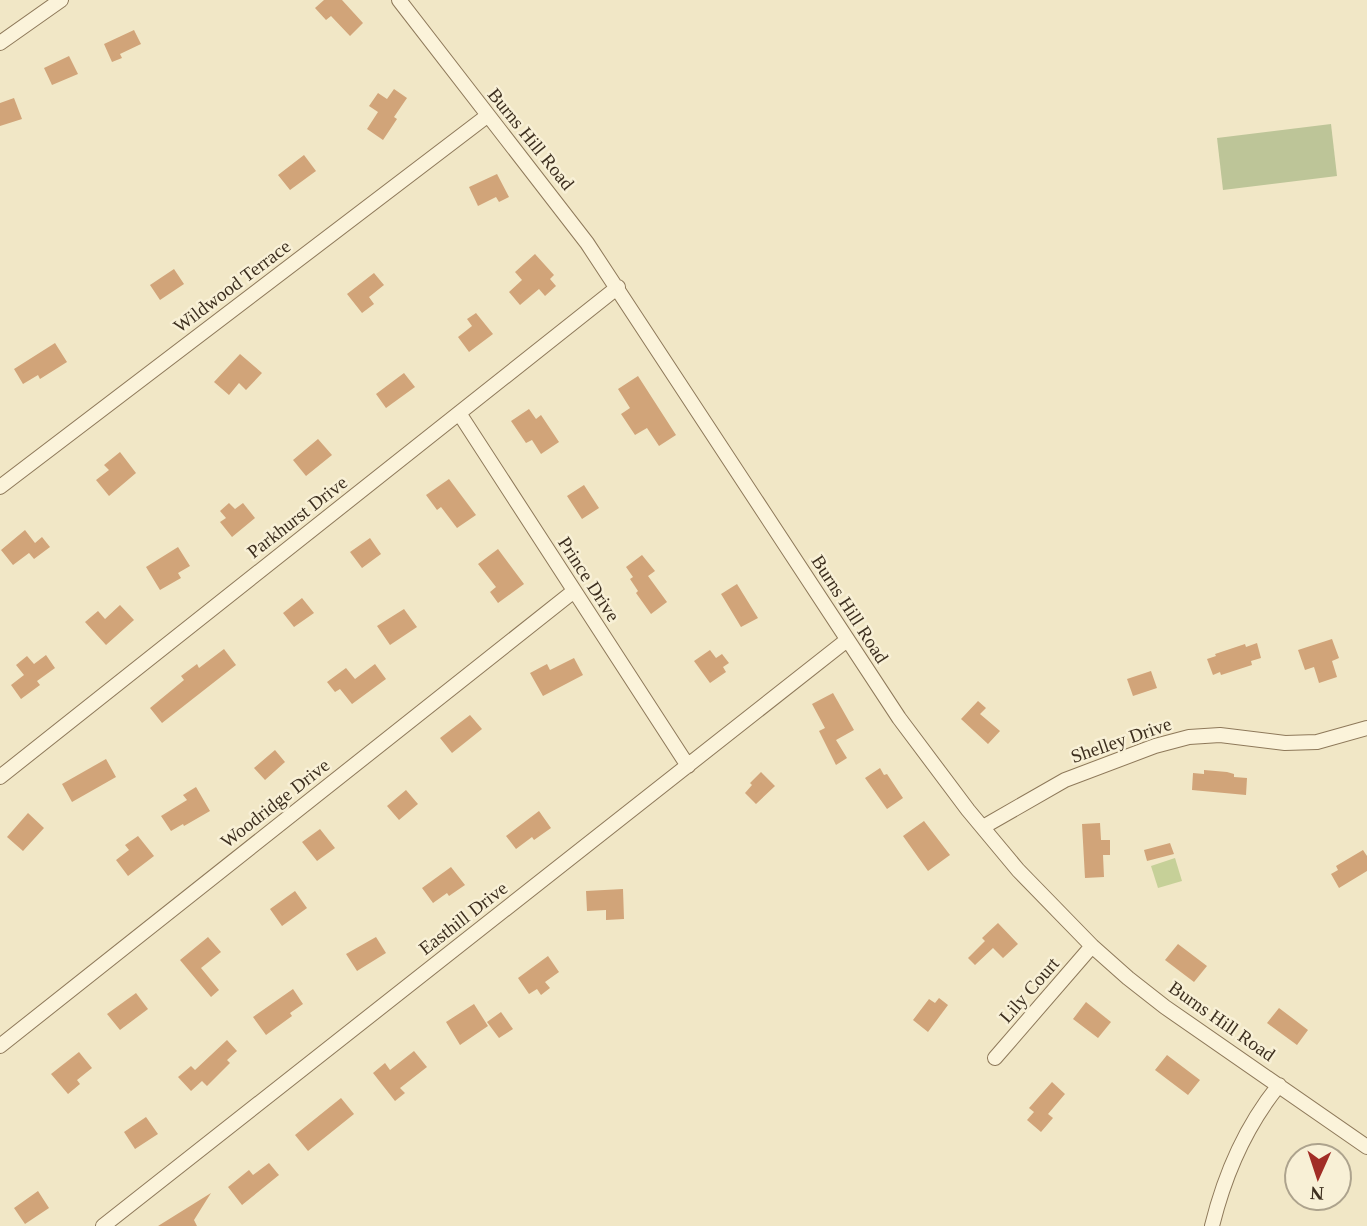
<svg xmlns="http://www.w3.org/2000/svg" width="1367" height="1226" viewBox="0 0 1367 1226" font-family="'Times New Roman',serif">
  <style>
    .green { fill: #c6d098 }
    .cemetery { fill: #bdc598 }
    .building { fill: #d1a479 }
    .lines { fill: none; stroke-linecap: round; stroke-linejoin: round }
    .minor-casing { stroke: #8e795a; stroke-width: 16 }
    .minor { stroke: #fbf3da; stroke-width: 14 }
    .labels { text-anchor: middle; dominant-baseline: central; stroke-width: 5; stroke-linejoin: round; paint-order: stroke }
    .street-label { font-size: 19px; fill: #3d2f1f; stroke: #f8f0d6 }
  </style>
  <rect width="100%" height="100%" fill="#f1e7c6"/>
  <path class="green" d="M1175 858 1182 881 1158 888 1151 866Z"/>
  <path class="cemetery" d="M1331 124 1337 176 1223 190 1217 138Z"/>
  <path class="building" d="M324 0H342L363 23 350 36 331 16 326 20 315 8Z
    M134 30 141 44 120 54 122 58 112 62 104 44Z
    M69 56 78 74 52 85 44 68Z
    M394 89 407 98 394 117 397 119 383 140 367 129 378 112 369 106 378 93 387 99Z
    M14 98 22 119 0 126V103Z
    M304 155 316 171 290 190 278 175Z
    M497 174 509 197 499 202 496 197 478 206 469 187Z
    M535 254 554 275 550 279 556 286 545 296 539 289 520 305 509 292 522 280 515 272Z
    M174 269 184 284 160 300 150 285Z
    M374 273 384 285 369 297 374 304 362 313 347 294Z
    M476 313 493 334 469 352 458 337 472 326 467 319Z
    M55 343 67 362 40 379 38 375 23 384 14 369Z
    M240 354 262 373 246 390 239 383 229 395 214 382Z
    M404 373 415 387 386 408 376 394Z
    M638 376 676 435 659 446 647 428 635 435 621 414 630 408 618 389Z
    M529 409 536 419 541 415 559 442 541 454 532 440 526 443 511 421Z
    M318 439 332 455 306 476 293 460Z
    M120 452 136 473 109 496 96 480 109 470 104 465Z
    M449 479 476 515 457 528 441 507 437 510 426 495Z
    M584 485 599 508 582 519 567 496Z
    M229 503 235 509 243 503 255 518 232 537 220 522 226 518 220 511Z
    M25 530 35 543 42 537 50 547 34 559 29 553 13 565 1 550Z
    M370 538 381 554 362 568 350 552Z
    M178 547 190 566 178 573 181 578 160 590 146 567Z
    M498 549 524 584 498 603 490 592 496 587 478 564Z
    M642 555 655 571 648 576 667 602 651 614 636 593 638 591 630 579 633 577 626 567Z
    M737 584 758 618 741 627 721 594Z
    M302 598 314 613 294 627 283 613Z
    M120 605 134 620 106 645 85 622 98 611 105 619Z
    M404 609 417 627 390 645 377 626Z
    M1332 639 1339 658 1332 661 1337 677 1319 683 1314 667 1305 670 1298 650Z
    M1257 643 1261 658 1251 661 1252 665 1221 675 1220 672 1213 675 1207 659 1216 656 1215 654 1245 644 1246 647Z
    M224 649 236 665 162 723 150 708 184 680 181 676 197 664 199 668Z
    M710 650 716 658 722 654 729 663 723 667 726 672 710 683 694 661Z
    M46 655 55 668 37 681 40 685 21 699 11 685 24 675 16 665 27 656 34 664Z
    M574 658 583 675 543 696 530 673 547 664 550 670Z
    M375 664 386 679 352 704 340 689 335 692 327 682 346 668 355 679Z
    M1151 671 1157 688 1133 696 1127 679Z
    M833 693 854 730 836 740 847 758 836 765 819 731 825 728 812 704Z
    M978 701 986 708 980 714 1000 731 988 744 961 719Z
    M470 715 482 729 452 753 440 738Z
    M275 750 285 762 265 780 254 768Z
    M106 759 116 777 72 802 62 784Z
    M880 768 884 775 887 774 903 798 887 809 865 778Z
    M1204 770 1227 772 1234 774V777L1247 778 1246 795 1192 790 1193 773 1204 774Z
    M761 772 775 786 756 804 745 793 752 785 750 783Z
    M196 787 210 811 184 826 183 824 171 831 161 816 187 800 183 795Z
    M406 790 418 804 399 820 387 806Z
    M539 811 551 828 534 840 532 837 516 849 506 836Z
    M28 813 44 828 23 851 7 837Z
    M924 821 950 855 928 871 903 836Z
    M1100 823 1101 840H1110V855H1103L1104 877 1085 878 1082 824Z
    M320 829 335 848 317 861 302 842Z
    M138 836 154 856 128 876 116 860 129 850 125 845Z
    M1170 843 1174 854 1147 861 1144 850Z
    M1363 850 1367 856V871L1339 888 1331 874 1338 870 1336 866Z
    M451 867 465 885 449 896 447 893 433 903 422 888Z
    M623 889 624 919 606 920V910L587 911 586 891Z
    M295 891 307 908 282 926 270 909Z
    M998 923 1018 944 1003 958 993 948 975 965 968 958 985 941 982 938Z
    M208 937 221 952 201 968 219 990 211 997 180 960Z
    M376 937 386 953 357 971 346 954Z
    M1178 944 1207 966 1194 982 1165 960Z
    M548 956 559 972 545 982 550 988 541 995 537 989 529 994 518 978Z
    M293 989 303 1004 290 1013 292 1016 266 1035 253 1017Z
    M136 993 148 1009 120 1030 107 1014Z
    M939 998 948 1005 928 1032 913 1020 929 999 935 1003Z
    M1086 1002 1111 1022 1098 1038 1073 1019Z
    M474 1004 488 1026 460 1045 446 1022Z
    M1279 1008 1308 1030 1297 1045 1267 1023Z
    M501 1012 513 1029 499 1038 487 1022Z
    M227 1040 237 1051 227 1060 230 1063 207 1086 202 1081 191 1091 178 1077 191 1066 195 1070Z
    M414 1051 427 1067 400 1088 405 1093 395 1101 373 1073 385 1063 390 1070Z
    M79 1052 92 1068 77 1080 80 1084 68 1094 51 1074Z
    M1167 1055 1200 1080 1188 1095 1155 1070Z
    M1052 1082 1065 1094 1048 1114 1053 1118 1041 1132 1027 1120 1034 1112 1029 1108Z
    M341 1098 354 1114 308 1151 295 1135Z
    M146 1117 158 1134 135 1149 124 1132Z
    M269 1163 279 1175 242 1205 228 1187 249 1170 253 1175Z
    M38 1191 49 1208 25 1224 14 1208Z
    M211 1193 194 1220 197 1226H158Z"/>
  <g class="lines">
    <g class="minor-casing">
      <path id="minor" d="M399 0 587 243 899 718 968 810 1018 870 1092 946 1128 978 1165 1007 1367 1147
        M0 43 61 0
        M459 413 688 766
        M0 487 487 116
        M0 777 618 287
        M983 827 1065 780 1155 746 1189 737 1220 735 1285 743 1317 742 1367 728
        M0 1046 574 591
        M995 1058 1092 946
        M103 1226 847 640
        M1212 1226C1225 1173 1245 1127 1279 1085"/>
    </g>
    <use href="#minor" class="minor"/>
  </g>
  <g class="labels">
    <g class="street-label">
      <text transform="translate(531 139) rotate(51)">Burns Hill Road</text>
      <text transform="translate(232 286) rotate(-37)">Wildwood Terrace</text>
      <text transform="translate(297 517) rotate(-38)">Parkhurst Drive</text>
      <text transform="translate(589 579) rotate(57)">Prince Drive</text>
      <text transform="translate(850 609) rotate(57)">Burns Hill Road</text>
      <text transform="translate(1121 740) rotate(-19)">Shelley Drive</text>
      <text transform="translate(275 803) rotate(-38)">Woodridge Drive</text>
      <text transform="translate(463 918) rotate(-38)">Easthill Drive</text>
      <text transform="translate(1029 990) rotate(-49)">Lily Court</text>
      <text transform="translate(1222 1021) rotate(35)">Burns Hill Road</text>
    </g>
  </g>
  <g transform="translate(1318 1177) rotate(183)"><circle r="33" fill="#f8f0d6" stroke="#ada38d" stroke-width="2"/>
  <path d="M0-5L12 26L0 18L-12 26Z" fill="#a12d26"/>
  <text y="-10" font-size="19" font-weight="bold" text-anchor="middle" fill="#3d2f1f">N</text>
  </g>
</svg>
